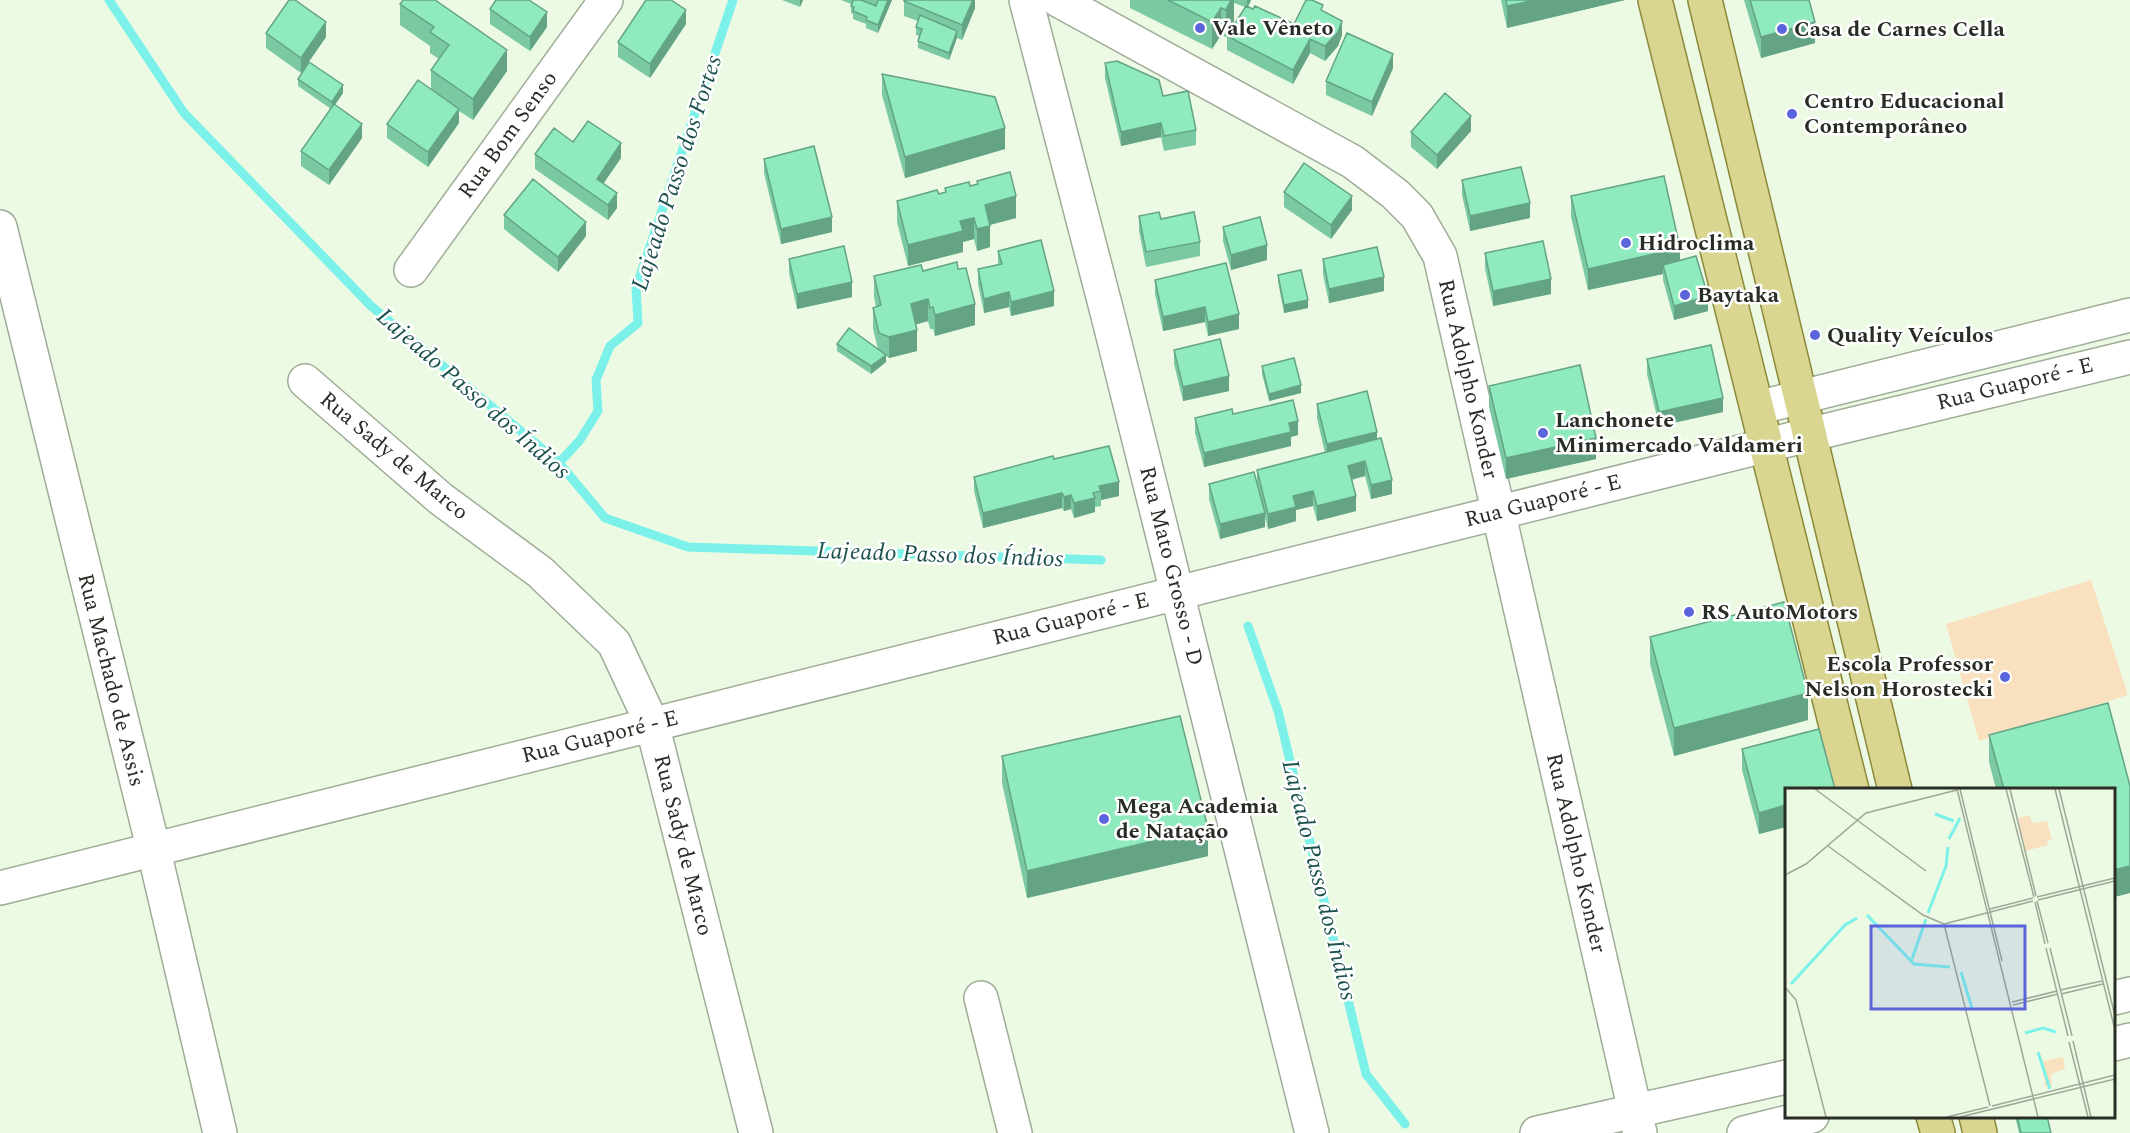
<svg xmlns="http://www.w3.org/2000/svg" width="2130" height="1133" viewBox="0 0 2130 1133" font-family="Spectral,serif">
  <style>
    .green { fill: #f9e1bf }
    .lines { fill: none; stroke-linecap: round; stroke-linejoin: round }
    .stream { stroke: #7bf1ea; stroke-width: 9 }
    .minor-casing { stroke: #9fac97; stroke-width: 36 }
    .major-casing { stroke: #8c883b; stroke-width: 36 }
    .minor { stroke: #fff; stroke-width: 33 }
    .major { stroke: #dad591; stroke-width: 33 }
    .wall { fill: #7bc9a3 }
    .shaded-wall { fill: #64a485 }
    .building { fill: #8feabe; stroke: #64a485; stroke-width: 1.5 }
    .poi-dot { fill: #5a65dc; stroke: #fff; stroke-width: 2 }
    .labels { text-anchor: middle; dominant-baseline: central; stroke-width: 5; stroke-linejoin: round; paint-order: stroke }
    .poi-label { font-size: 22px; font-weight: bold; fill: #282d25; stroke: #fff; text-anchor: start }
    .street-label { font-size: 22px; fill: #282d25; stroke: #fff }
    .water-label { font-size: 24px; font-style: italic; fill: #1d514e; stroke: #fff }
    .inset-river { fill: none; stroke: #7bf1ea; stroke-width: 3 }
    .inset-road { fill: none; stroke: #9ea897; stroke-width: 1.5 }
    .view { fill: #5a65dc; fill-opacity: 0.15; stroke: #5a65dc; stroke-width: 3 }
    .inset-edge { fill: none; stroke: #282d25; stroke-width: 3 }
  </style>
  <rect width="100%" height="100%" fill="#ecfae3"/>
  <path class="green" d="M2091 580 2128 695 1979 741 1946 624Z"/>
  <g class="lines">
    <path class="stream" d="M109 0 184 113 371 306 559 463 605 518 688 547 1101 560
      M559 463 580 440 598 411 596 380 610 346 638 323 636 288 733 0
      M1248 626 1278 711 1366 1074 1405 1124"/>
    <g class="minor-casing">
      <path id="minor" d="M1026 0 1108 316 1312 1133
        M1058 0 1353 162 1395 194 1417 216 1440 256 1640 1133
        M0 227 154 851 220 1133
        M411 270 606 0
        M305 381 441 499 540 572 614 643 652 724 756 1133
        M1757 408 2130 315
        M0 888 1808 435 2130 357
        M981 998 1015 1133
        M2114 998 2130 994
        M2114 1044 2130 1040
        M1537 1133 1786 1077
        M1744 1133 1812 1116"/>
    </g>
    <g class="major-casing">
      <path id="major" d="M1655 0 1852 790
        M1705 0 1895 790
        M1933 1116 1938 1133
        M1976 1116 1980 1133"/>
    </g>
    <use href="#minor" class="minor"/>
    <use href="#major" class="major"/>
  </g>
  <path class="wall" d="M782 0H803L800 7Z
    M841 0H892L878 33 866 28V24L853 19V14L851 13V4Z
    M975 0V8L962 40 957 38 949 60 918 48V41L919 36 916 35V27L918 21 904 16V1Z
    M1130 0H1251L1248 7 1294 24 1323 11 1342 35 1338 46 1325 61 1310 53 1293 84 1227 50V36L1245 7 1234 3V22L1226 37 1221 35 1212 49 1130 8Z
    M1501 0H1625L1507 28Z
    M1744 0H1809L1815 43 1761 58Z
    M400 4 507 71 473 120 459 111V123L428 167 387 138V124L431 90V70L439 59 430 53V46L400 25Z
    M490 9 547 27 530 51 490 24Z
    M686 24 650 78 618 57V42Z
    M266 33 326 37 301 73 266 48Z
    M1105 63 1163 96 1196 130V145L1164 151 1161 137 1121 146 1105 78Z
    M1393 68 1372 116 1326 95V81Z
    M882 74 1005 149 905 178 882 95Z
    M298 79 343 93 335 105 362 138 329 185 301 166V151L331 109 298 86Z
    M1471 131 1437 169 1411 147V132Z
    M573 142 621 158 603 183 617 208 608 220 535 169V154Z
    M764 159 832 232 781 244 764 173Z
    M1462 180 1530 218 1470 231 1462 195Z
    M977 181 1016 218 990 225V247L977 251 974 239 963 242V252L908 266 897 222V201L945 193V188L970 186 977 185Z
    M1284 192 1352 210 1331 239 1284 207Z
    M1571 196 1680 260 1708 311 1674 320 1663 280V274L1588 290 1571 217Z
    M504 215 586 236 558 272 504 229Z
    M1139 216 1161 219 1200 242V256L1146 267 1139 231Z
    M1223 227 1267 260 1231 270 1223 241Z
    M998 251 1054 306 1011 316 1009 307 984 313 978 284V269L998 264Z
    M1485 253 1551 294 1493 306 1485 268Z
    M789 259 852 297 797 309 789 273Z
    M1323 259 1384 291 1329 303 1323 274Z
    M958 269 975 325 935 336 933 329H930L928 321 916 324 917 351 889 358 886 356V362L871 374 837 351V344L878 349 873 329V308L876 307 874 297V276L923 271Z
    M1278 275 1308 308 1284 313 1278 282Z
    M1155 280 1239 329 1208 336 1205 322 1163 331 1155 294Z
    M1174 350 1229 391 1183 401 1174 364Z
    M1647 359 1723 412 1659 426 1647 374Z
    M1262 366 1301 393 1269 401 1262 374Z
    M1489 386 1596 459 1506 479 1489 407Z
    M1317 404 1377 439 1392 494 1371 499 1365 476 1352 480 1356 511 1317 521 1313 506 1296 510V521L1268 529 1265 517V527L1220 539 1209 499V484L1257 481V470L1325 453 1317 418Z
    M1233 414 1298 435 1291 437V446L1204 467 1195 433V418Z
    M1054 459 1119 496 1101 500V506L1095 507V512L1074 518 1071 509 1064 511 1062 508 983 528 974 491V477Z
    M1650 637 1808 720 1674 756 1650 664Z
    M1989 735 2130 786V893L2114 897V789H1996L1989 762Z
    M1742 749 1786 789V827L1759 834 1742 770Z
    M1002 756 1208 856 1027 898 1002 783Z
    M2015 1116H2047L2051 1133H2019Z"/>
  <path class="shaded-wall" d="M800 0H803L800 7Z
    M888 0H892L878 33V25Z
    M973 0H975V8L962 40V25Z
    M1231 0H1234V22L1226 37V10Z
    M1247 0H1251L1247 8Z
    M1535 0H1625L1507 28V6Z
    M1221 8V35L1212 49V22Z
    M686 10V24L650 78V64Z
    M547 12V27L530 51V37Z
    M1342 21V35L1338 46 1325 61V46Z
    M326 22V37L301 73V58Z
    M1815 22V43L1761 58V37Z
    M957 31V38L949 60V53Z
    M1310 39V53L1293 84V70Z
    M507 50V71L473 120V99Z
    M1393 54V68L1372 116V102Z
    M343 85V93L332 109V102Z
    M459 109V123L428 167V152Z
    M1471 116V131L1437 169V155Z
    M1161 123V137L1121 146V132Z
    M362 124V138L329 185V170Z
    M1005 128V149L905 178V157Z
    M621 143V158L597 193V179Z
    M617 193V208L608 220V205Z
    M1016 196V218L985 226V205Z
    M1352 196V210L1331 239V225Z
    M1530 203V218L1470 231V216Z
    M832 217V232L781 244V229Z
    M974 218V239L963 242V252L908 266V245L960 221Z
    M586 222V236L558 272V257Z
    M990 226V247L977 251V229Z
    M1267 245V260L1231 270V255Z
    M1680 248V270L1663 265V274L1588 290V269Z
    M1384 277V291L1329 303V289Z
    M1551 279V294L1493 306V291Z
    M852 282V297L797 309V294Z
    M1054 291V306L1011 316V302Z
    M1009 292V307L984 313V299Z
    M1708 296V311L1674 320V306Z
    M928 299V321L911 326V304Z
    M1308 300V308L1284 313V305Z
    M975 304V325L935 336V315Z
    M1205 307V322L1163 331V317Z
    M1239 314V329L1208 336V322Z
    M917 330V351L889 358V337Z
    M886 355V362L871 374V366Z
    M1229 376V391L1183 401V387Z
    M1301 385V393L1269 401V394Z
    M1723 398V412L1659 426V412Z
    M1298 421V435L1291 437V446L1204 467V453L1289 423Z
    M1377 432V446L1327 459V444Z
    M1596 438V459L1506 479V458Z
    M1365 461V476L1348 480V466Z
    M1392 480V494L1371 499V485Z
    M1119 482V496L1101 500V491L1099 486Z
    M1313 491V506L1296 510V521L1268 529V514L1293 496Z
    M1062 493V508L983 528V513Z
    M1071 495V509L1064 511V497Z
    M1356 496V511L1317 521V506Z
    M1095 498V512L1074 518V503Z
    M1265 513V527L1220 539V524Z
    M1808 693V720L1674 756V728Z
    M1786 805V827L1759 834V813Z
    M1208 828V856L1027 898V871Z
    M2130 866V893L2114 897V870Z"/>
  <path class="building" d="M289 0H295L326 22 301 58 266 33Z
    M403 0H435L507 50 473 99 431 70 449 45 430 32 434 27 400 4Z
    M496 0H529L547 12 530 37 490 9Z
    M646 0H671L686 10 650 64 618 42Z
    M853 0H861L876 6 878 0H888L878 25 866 20 867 17 853 11 854 7 851 6Z
    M904 0H973L962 25 904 1Z
    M1168 0H1231L1226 10 1221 8 1212 22Z
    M1306 0H1312L1323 5 1321 10 1342 21 1338 32 1325 46 1310 39 1293 70 1227 36 1246 6 1253 9 1255 6 1294 24Z
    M1506 0H1535L1507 6Z
    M1750 0H1809L1815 22 1761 37Z
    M920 15 957 31 949 53 918 41 922 29 916 27Z
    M1347 33 1393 54 1372 102 1326 81Z
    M1117 61 1159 80 1163 96 1188 91 1196 130 1164 136 1161 123 1121 132 1105 63Z
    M309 62 343 85 332 102 298 79Z
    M882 74 995 97 1005 128 905 157Z
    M418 80 459 109 428 152 387 124Z
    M1445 93 1471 116 1437 155 1411 132Z
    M334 104 362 124 329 170 301 151Z
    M588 121 621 143 597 179 617 193 608 205 535 154 554 128 573 142Z
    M814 146 832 217 781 229 764 159Z
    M1304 163 1352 196 1331 225 1284 192Z
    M1521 167 1530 203 1470 216 1462 180Z
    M1010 172 1016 196 985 205 990 226 977 229 974 218 960 221 963 231 908 245 897 201 937 190 939 194 946 192 945 188 969 182 970 186 978 184 977 181Z
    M1664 176 1680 248 1588 269 1571 196Z
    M533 179 586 222 558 257 504 215Z
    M1159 212 1161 219 1194 212 1200 242 1146 252 1139 216Z
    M1260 217 1267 245 1231 255 1223 227Z
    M1041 240 1054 291 1011 302 1009 292 984 299 978 269 1002 264 998 251Z
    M1543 241 1551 279 1493 291 1485 253Z
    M844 246 852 282 797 294 789 259Z
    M1377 247 1384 277 1329 289 1323 259Z
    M1696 256 1708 296 1674 306 1663 265Z
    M957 262 958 269 966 268 975 304 935 315 933 307 930 308 928 299 911 304 917 330 889 337 879 333 873 308 881 305 874 276 921 265 923 271Z
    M1226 263 1239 314 1208 322 1205 307 1163 317 1155 280Z
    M1301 270 1308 300 1284 305 1278 275Z
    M849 328 886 355 871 366 837 344Z
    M1220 339 1229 376 1183 387 1174 350Z
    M1711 345 1723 398 1659 412 1647 359Z
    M1294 358 1301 385 1269 394 1262 366Z
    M1580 365 1596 438 1506 458 1489 386Z
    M1367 391 1377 432 1327 444 1317 404Z
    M1293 400 1298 421 1289 423 1291 432 1204 453 1195 418 1232 409 1233 414Z
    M1381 438 1392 480 1371 485 1365 461 1348 466 1356 496 1317 506 1313 491 1293 496 1296 507 1268 514 1257 470Z
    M1109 446 1119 482 1099 486 1101 491 1093 493 1095 498 1074 503 1071 495 1064 497 1062 493 983 513 974 477 1053 456 1054 459Z
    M1254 472 1265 513 1220 524 1209 484Z
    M1784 602 1808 693 1674 728 1650 637Z
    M2108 703 2130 786V866L2114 870V789H2004L1989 735Z
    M1180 716 1208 828 1027 871 1002 756Z
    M1819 729 1835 789H1786V805L1759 813 1742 749Z
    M2017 1116H2047L2051 1133H2021Z"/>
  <g class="poi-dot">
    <circle cx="1200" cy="28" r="6"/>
    <circle cx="1782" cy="29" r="6"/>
    <circle cx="1792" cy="114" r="6"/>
    <circle cx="1626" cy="243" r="6"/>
    <circle cx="1685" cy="295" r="6"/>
    <circle cx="1815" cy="335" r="6"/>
    <circle cx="1543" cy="433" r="6"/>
    <circle cx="1689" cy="612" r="6"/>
    <circle cx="2005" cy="677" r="6"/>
    <circle cx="1104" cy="819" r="6"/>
  </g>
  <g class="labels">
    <g class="poi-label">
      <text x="1212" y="28">Vale Vêneto</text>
      <text x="1794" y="29">Casa de Carnes Cella</text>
      <text x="1804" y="101">Centro Educacional<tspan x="1804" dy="25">Contemporâneo</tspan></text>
      <text x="1638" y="243">Hidroclima</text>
      <text x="1697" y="295">Baytaka</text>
      <text x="1827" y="335">Quality Veículos</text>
      <text x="1555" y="420">Lanchonete<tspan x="1555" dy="25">Minimercado Valdameri</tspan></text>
      <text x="1701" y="612">RS AutoMotors</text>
      <text x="1993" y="664" text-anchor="end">Escola Professor<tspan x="1993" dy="25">Nelson Horostecki</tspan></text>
      <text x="1116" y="806">Mega Academia<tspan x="1116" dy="25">de Natação</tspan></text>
    </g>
    <g class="street-label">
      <text transform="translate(508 135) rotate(-54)">Rua Bom Senso</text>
      <text transform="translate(1468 379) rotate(77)">Rua Adolpho Konder</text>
      <text transform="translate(2015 384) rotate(-14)">Rua Guaporé - E</text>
      <text transform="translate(394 456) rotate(40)">Rua Sady de Marco</text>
      <text transform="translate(1543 501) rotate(-14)">Rua Guaporé - E</text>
      <text transform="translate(1171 566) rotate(76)">Rua Mato Grosso - D</text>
      <text transform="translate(1071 619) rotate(-14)">Rua Guaporé - E</text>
      <text transform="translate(111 680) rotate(76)">Rua Machado de Assis</text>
      <text transform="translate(600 737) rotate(-14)">Rua Guaporé - E</text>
      <text transform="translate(683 845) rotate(76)">Rua Sady de Marco</text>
      <text transform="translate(1576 853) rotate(77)">Rua Adolpho Konder</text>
    </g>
    <g class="water-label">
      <text transform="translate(677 173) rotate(-72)">Lajeado Passo dos Fortes</text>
      <text transform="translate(473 394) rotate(41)">Lajeado Passo dos Índios</text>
      <text transform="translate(940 555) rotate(2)">Lajeado Passo dos Índios</text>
      <text transform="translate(1319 880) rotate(76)">Lajeado Passo dos Índios</text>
    </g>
  </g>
  <g transform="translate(1785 788)">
    <rect width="330" height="330" fill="#ecfae3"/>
    <path d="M245 27 247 35 262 33 267 52 262 53 263 57 241 63 233 30ZM255 263 258 273 278 269 280 281 266 286 267 300 260 298Z" fill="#f9e1bf"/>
    <path class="inset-river" d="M150 26 169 33M164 51 175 30M143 125 161 78 163 59M82 127 129 176 165 179M127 171 141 131M176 184 187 220M6 196 60 137 72 130M240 245 258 240 271 244M253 264 265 301"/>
    <path class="inset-road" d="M30 1 141 83M172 1 253 329M175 1 217 173M221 1 249 109M225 1 251 108M270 1 330 242M274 1 330 228M43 58 138 127 159 136M0 87 21 76 81 25 172 2M252 109 330 90M253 112 330 93M252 113 263 155M250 114 260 156M205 121 248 110M159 136 205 318M159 136 248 113M261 160 283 248M265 160 287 248M0 199 11 212 41 329M275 202 317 193M276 206 318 196M227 214 272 203M228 217 273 206M288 253 306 329M284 254 303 329M207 318 330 287M162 329 203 319M175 329 330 291"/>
    <path class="view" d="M86 138H240V221H86Z"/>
    <rect width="330" height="330" class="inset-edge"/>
  </g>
</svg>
